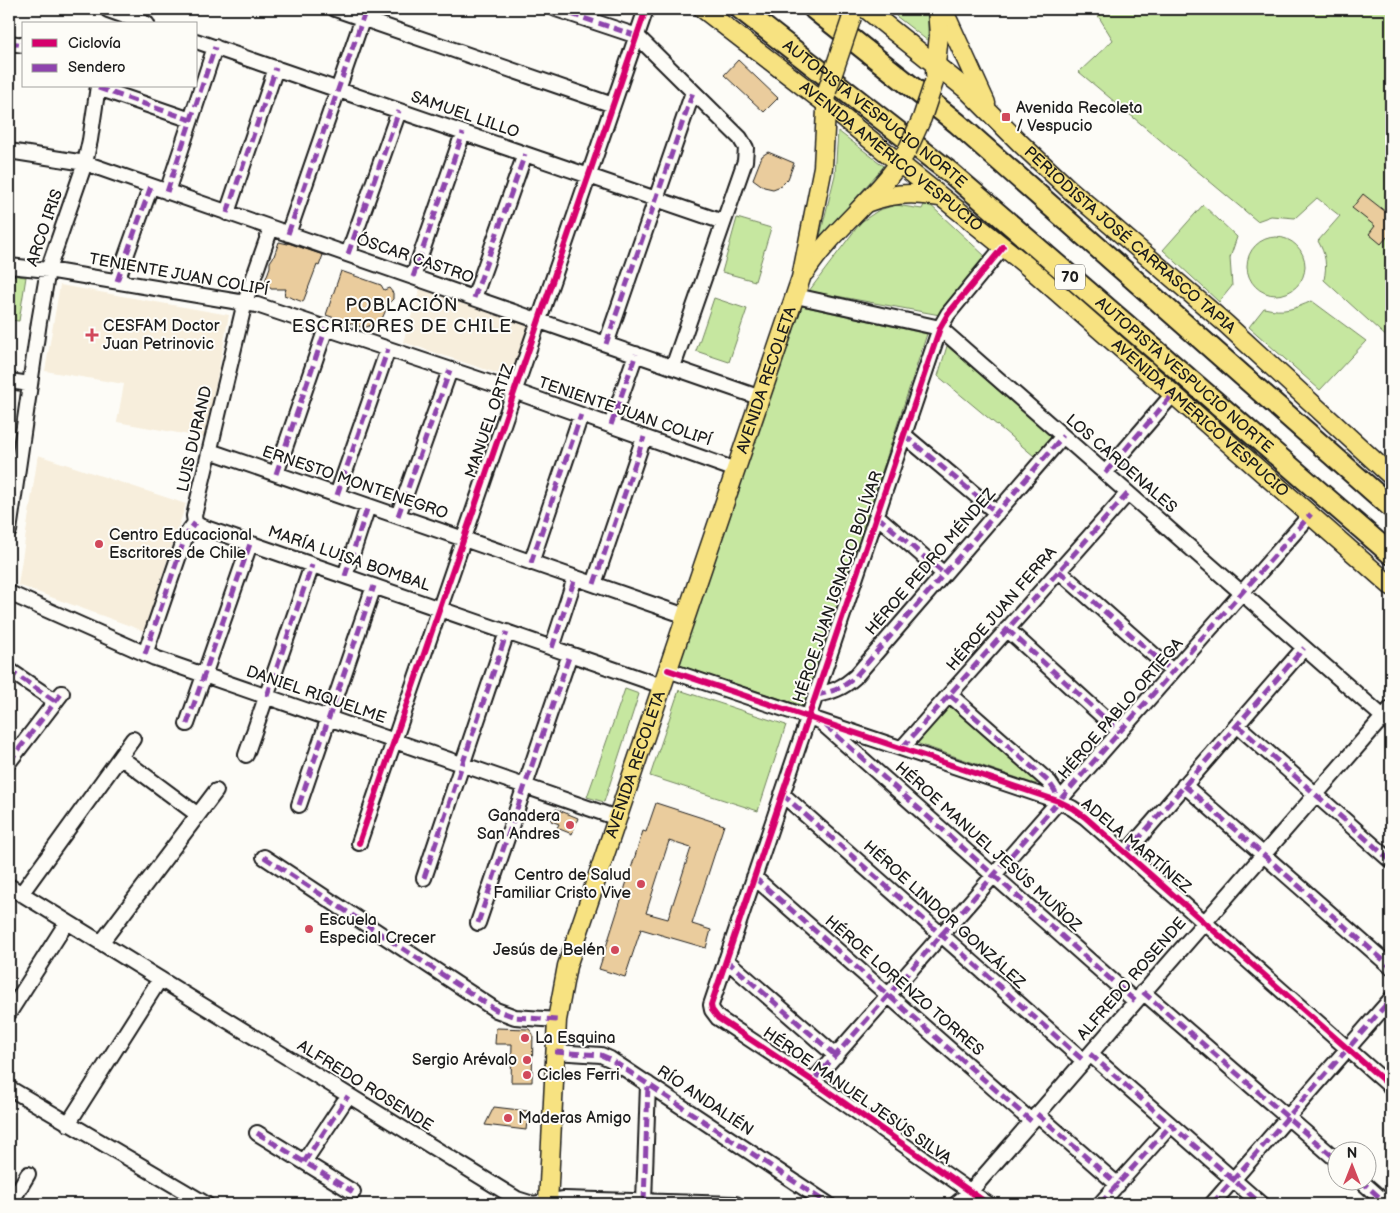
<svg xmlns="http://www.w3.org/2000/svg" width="1400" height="1213" viewBox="0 0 1400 1213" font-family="'Balsamiq Sans',sans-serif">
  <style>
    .built { fill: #f7eedc }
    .green { fill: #c6e7a0; stroke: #71825e }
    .building { fill: #eacc9d; stroke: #1c1c1c; fill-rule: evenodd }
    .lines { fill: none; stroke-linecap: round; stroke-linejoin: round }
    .minor-casing { stroke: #1c1c1c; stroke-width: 18 }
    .major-casing { stroke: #1c1c1c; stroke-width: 21 }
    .highway-casing { stroke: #1c1c1c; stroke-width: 24 }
    .minor { stroke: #fdfcf7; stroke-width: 14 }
    .major { stroke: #f7e281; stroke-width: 18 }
    .highway { stroke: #f7e281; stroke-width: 20 }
    .major-bridge-casing { stroke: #1c1c1c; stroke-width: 21; stroke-linecap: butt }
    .major-bridge { stroke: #f7e281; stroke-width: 18 }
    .quiet { stroke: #8e44ad; stroke-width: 5; stroke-dasharray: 10 5; stroke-linecap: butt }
    .cycleway-casing { stroke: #fdfcf7; stroke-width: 9 }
    .cycleway { stroke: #d6006c; stroke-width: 6 }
    .poi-dot { fill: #d1495b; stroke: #fdfcf7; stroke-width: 2 }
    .labels { text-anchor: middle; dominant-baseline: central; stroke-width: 4; stroke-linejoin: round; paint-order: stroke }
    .shield { fill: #fdfcf7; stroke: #605f5e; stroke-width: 1 }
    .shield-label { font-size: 15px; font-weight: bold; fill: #1c1c1c }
    .poi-label { font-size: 16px; fill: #1c1c1c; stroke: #fdfcf7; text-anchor: start }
    .street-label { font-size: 16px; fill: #1c1c1c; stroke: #fdfcf7 }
    .neighbourhood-label { font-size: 18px; letter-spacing: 1px; fill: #1c1c1c; stroke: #fdfcf7 }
  </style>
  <rect width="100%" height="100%" fill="#fdfcf7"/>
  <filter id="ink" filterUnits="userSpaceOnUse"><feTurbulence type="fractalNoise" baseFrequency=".02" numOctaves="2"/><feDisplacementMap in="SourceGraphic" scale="10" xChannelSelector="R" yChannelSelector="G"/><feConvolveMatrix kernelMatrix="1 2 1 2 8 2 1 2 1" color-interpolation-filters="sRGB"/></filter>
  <g filter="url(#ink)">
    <path class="built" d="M60 285 229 315 206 438 117 422 124 384 45 371Z
      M420 289 529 326 511 378 403 342Z
      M38 455 186 504 144 631 18 585Z"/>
    <path class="green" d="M887 9H928V41Z
      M1094 9H1391V341L1324 280C1327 264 1326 255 1318 241L1340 216 1317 198 1295 218 1271 216 1257 221 1079 72 1113 40Z
      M838 131 884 166 819 240 835 175Z
      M926 201 986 257 940 315 809 291 861 222 879 210 896 205 922 209Z
      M1203 205 1237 237 1230 258 1232 286 1219 302 1163 250Z
      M737 218 771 228 755 281 722 272Z
      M1247 266a29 29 0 1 1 58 0a29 29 0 1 1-58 0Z
      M9 275 26 277 19 321 9 320Z
      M714 298 747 309 729 362 696 351Z
      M1312 301 1366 341 1320 390 1249 327 1264 308C1285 313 1293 309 1312 301Z
      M802 306 927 334 805 707 677 665Z
      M947 346 1052 437 1034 456 938 376Z
      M625 689 639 694 604 802 587 797Z
      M679 690 786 725 758 811 650 776Z
      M949 707H956L1041 781 1035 784 913 742Z"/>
    <path class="building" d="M738 60 778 98 764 112 724 75Z
      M768 152 794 163 788 179 781 186 773 189 764 187 753 179 762 156Z
      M1363 194 1391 216V241L1387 237 1381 244 1369 234 1375 226 1352 208Z
      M279 242 288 244V243L323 255 319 266 317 265 303 302 284 295 286 289H271L268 285 264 284 270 267V262L274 256Z
      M341 271 381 285 384 290 389 288 393 293V299L389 303 381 321 364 328 326 315Z
      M656 803 724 825 692 924 711 930 706 948 641 929 625 977 599 969 643 831 646 832ZM669 841 691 848 668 919 646 913Z
      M556 809 578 818 572 834 557 828 559 824 551 821Z
      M496 1028 529 1029 533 1034 532 1082H511L512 1044H495Z
      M494 1107 528 1111 526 1130 485 1125Z"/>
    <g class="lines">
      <g class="minor-casing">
        <path id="minor" d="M335 9 613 105
          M556 9 637 36 740 138 746 148 745 161 673 367
          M108 10 147 24
          M196 41 723 222
          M9 43 24 45
          M98 88 191 120
          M9 151 85 163 761 398
          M167 192 215 47
          M227 213 276 68
          M288 234 366 9
          M348 254 399 111
          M9 266 48 270 257 305 514 391 736 470
          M413 277 463 133
          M117 281 151 186
          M796 296 940 328 1391 724
          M474 298 525 154
          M606 344 693 92
          M9 381 30 384
          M611 425 636 354
          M904 435 997 513
          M210 451 686 616
          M1105 473 1174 393
          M276 474 326 328
          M337 495 388 349
          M398 516 450 370
          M877 516 944 574
          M195 523 200 526 662 686
          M9 531 39 322 48 270 85 163 90 140 98 86
          M531 563 581 415
          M1059 571 1172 671
          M345 576 368 506
          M594 584 644 437
          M9 593 155 658 617 818
          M1007 629 1120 732
          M552 648 575 578
          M145 654 186 535 195 523 194 516 245 302 271 228
          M9 670 55 701
          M668 670 1058 801 1072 808 1085 817 1391 1087
          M816 695C832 692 843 688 855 677L1063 436
          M950 695 1049 782 1055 791 1058 801
          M187 724 250 544
          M823 724 1135 1001
          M1237 725 1391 861
          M902 748 1128 493
          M246 755 312 565
          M120 757 198 815
          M9 762 62 693
          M1184 785 1391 967
          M782 794 1084 1061
          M299 805 374 586
          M359 843 646 9
          M1126 853 1304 648
          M264 857 496 1010 515 1017 557 1020
          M754 877 1031 1121
          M424 878 507 632
          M9 886 517 1199 533 1204 564 1199 736 1204
          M21 894 133 739
          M478 923 570 654
          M101 943 216 791
          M726 960 836 1056
          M1143 992 1338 1161
          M9 1013 67 922
          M555 1052 601 1055 610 1059 828 1204
          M1090 1054 1261 1204
          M813 1081 1311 514
          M9 1088 206 1204
          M1037 1114 1118 1185
          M68 1124 160 979
          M257 1133 353 1192
          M304 1162 348 1096
          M1360 1180 1387 1204
          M644 1202 648 1084
          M10 1204 28 1174
          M956 1204 970 1192 1391 708
          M988 1204 813 1081 718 1018 712 1010 711 1005 940 328 948 314 1003 247
          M1100 1204 1171 1125
          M1212 1204 1391 999"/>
      </g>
      <g class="major-casing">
        <g id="major">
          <path id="s1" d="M703 9 826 104 1032 270 1391 586"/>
          <path id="s2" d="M866 9 967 90 1021 144 1069 189 1226 324 1391 476"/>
          <path d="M943 9 986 103"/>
          <path d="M935 73 939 35 937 9"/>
          <path d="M866 203C890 193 914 192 939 197"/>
          <path d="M806 271C834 228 878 198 905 154"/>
          <path id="s3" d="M548 1204 557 1020 567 966 801 278 823 167 827 91"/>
        </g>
      </g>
      <g class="highway-casing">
        <g id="highway">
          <path id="s4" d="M741 9 952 174 1391 554"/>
          <path d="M814 9 957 123 1391 507"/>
        </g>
      </g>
      <use href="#minor" class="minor"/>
      <use href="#major" class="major"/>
      <use href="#highway" class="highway"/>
      <g class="major-bridge-casing">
        <path id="major-bridge" d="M827 91 852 17
          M907 151 922 118 934 82"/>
      </g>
      <use href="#major-bridge" class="major-bridge"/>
      <path class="quiet" d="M556 9 637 36
        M9 43 24 45
        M98 88 191 120
        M167 192 215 47
        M227 213 276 68
        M288 234 366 9
        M348 254 399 111
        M413 277 463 133
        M117 281 151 186
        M474 298 525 154
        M606 344 693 92
        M611 425 636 354
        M904 435 997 513
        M1105 473 1174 393
        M276 474 326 328
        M337 495 388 349
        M398 516 450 370
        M877 516 944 574
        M531 563 581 415
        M1059 571 1172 671
        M345 576 368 506
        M594 584 644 437
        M1007 629 1120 732
        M552 648 575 578
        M145 654 186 535 195 523
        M9 670 55 701
        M816 695C832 692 843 688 855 677L1063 436
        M950 695 1049 782 1055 791 1058 801
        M267 696 312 565
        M187 724 250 544
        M825 725 1135 1001
        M1237 725 1391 861
        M902 748 1128 493
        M9 762 62 693
        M1184 785 1391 967
        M782 794 1084 1061
        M299 805 374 586
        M1126 853 1304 648
        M264 857 496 1010 515 1017 557 1020
        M754 877 1031 1121
        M424 878 507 632
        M478 923 570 654
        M726 960 836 1056
        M1143 992 1338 1161
        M555 1052 601 1055 610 1059 828 1204
        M1090 1054 1261 1204
        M813 1081 1311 514
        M1037 1114 1118 1185
        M257 1133 353 1192
        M304 1162 348 1096
        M1360 1180 1387 1204
        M644 1202 648 1084
        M632 1204V1201
        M1100 1204 1171 1125
        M1212 1204 1391 999"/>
      <g class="cycleway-casing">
        <path id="cycleway" d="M668 670 1058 801 1072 808 1085 817 1391 1087
          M359 843 646 9
          M988 1204 813 1081 718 1018 712 1010 711 1005 940 328 948 314 1003 247"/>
      </g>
      <use href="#cycleway" class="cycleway"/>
    </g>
  </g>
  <g class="poi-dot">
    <rect x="1001" y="112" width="10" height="10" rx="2.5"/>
    <path d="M89.5 327.5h5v5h5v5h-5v5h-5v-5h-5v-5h5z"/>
    <circle cx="99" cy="544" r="5"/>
    <circle cx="570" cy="825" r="5"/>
    <circle cx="641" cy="884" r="5"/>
    <circle cx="309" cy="929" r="5"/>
    <circle cx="615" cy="950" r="5"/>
    <circle cx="525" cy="1038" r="5"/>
    <circle cx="527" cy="1060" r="5"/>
    <circle cx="527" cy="1075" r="5"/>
    <circle cx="508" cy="1118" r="5"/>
  </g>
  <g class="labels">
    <rect class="shield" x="1055" y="264.5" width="30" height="25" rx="4"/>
    <g class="shield-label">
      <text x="1070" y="277">70</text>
    </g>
    <g class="poi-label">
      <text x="1016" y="108">Avenida Recoleta<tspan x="1016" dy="18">/ Vespucio</tspan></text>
      <text x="103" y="326">CESFAM Doctor<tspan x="103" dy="18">Juan Petrinovic</tspan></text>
      <text x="109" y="535">Centro Educacional<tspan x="109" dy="18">Escritores de Chile</tspan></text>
      <text x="560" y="816" text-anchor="end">Ganadera<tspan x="560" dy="18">San Andres</tspan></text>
      <text x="631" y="875" text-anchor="end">Centro de Salud<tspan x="631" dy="18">Familiar Cristo Vive</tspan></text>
      <text x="319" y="920">Escuela<tspan x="319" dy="18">Especial Crecer</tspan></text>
      <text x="605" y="950" text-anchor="end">Jesús de Belén</text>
      <text x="535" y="1038">La Esquina</text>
      <text x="517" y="1060" text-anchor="end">Sergio Arévalo</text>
      <text x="537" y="1075">Cicles Ferri</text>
      <text x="518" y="1118">Maderas Amigo</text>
    </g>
    <g class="street-label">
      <text stroke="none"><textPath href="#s4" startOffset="170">AUTOPISTA VESPUCIO NORTE</textPath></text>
      <text transform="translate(465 115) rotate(19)">SAMUEL LILLO</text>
      <text stroke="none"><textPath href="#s1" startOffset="239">AVENIDA AMÉRICO VESPUCIO</textPath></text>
      <text transform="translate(45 228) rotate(-71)">ARCO IRIS</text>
      <text stroke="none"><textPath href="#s2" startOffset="351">PERIODISTA JOSÉ CARRASCO TAPIA</textPath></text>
      <text transform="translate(415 259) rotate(19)">ÓSCAR CASTRO</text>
      <text transform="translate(179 275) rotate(10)">TENIENTE JUAN COLIPÍ</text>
      <text stroke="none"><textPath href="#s4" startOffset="575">AUTOPISTA VESPUCIO NORTE</textPath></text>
      <text stroke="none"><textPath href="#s3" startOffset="858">AVENIDA RECOLETA</textPath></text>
      <text transform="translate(625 412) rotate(19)">TENIENTE JUAN COLIPÍ</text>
      <text stroke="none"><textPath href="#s1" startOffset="644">AVENIDA AMÉRICO VESPUCIO</textPath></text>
      <text transform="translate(490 421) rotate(-71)">MANUEL ORTIZ</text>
      <text transform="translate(195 439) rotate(-77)">LUIS DURAND</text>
      <text transform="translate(1121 464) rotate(41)">LOS CARDENALES</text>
      <text transform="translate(355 483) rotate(19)">ERNESTO MONTENEGRO</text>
      <text transform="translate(349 559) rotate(19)">MARÍA LUISA BOMBAL</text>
      <text transform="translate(931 562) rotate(-49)">HÉROE PEDRO MÉNDEZ</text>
      <text transform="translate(838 587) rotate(-71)">HÉROE JUAN IGNACIO BOLÍVAR</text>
      <text transform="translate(1002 609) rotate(-49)">HÉROE JUAN FERRA</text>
      <text transform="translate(316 695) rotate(19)">DANIEL RIQUELME</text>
      <text transform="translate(1121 709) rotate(-49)">HÉROE PABLO ORTEGA</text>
      <text stroke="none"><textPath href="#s3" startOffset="452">AVENIDA RECOLETA</textPath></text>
      <text transform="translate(1136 846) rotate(40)">ADELA MARTÍNEZ</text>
      <text transform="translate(988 847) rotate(42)">HÉROE MANUEL JESÚS MUÑOZ</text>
      <text transform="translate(944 915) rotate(42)">HÉROE LINDOR GONZÁLEZ</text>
      <text transform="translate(1132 979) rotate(-49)">ALFREDO ROSENDE</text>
      <text transform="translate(904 986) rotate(41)">HÉROE LORENZO TORRES</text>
      <text transform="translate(365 1086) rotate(32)">ALFREDO ROSENDE</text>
      <text transform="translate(857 1096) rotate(35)">HÉROE MANUEL JESÚS SILVA</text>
      <text transform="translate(705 1101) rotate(34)">RÍO ANDALIÉN</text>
    </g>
    <g class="neighbourhood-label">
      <text x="402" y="305">POBLACIÓN<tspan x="402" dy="21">ESCRITORES DE CHILE</tspan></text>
    </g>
  </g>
  <rect width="1400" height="1213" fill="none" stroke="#fdfcf7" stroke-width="30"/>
  <rect x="15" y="15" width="1370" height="1183" fill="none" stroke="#1c1c1c" stroke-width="2" filter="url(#ink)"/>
  <rect x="22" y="22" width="175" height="65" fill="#fdfcf7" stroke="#a3a29f"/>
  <rect x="32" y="39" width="25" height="8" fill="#d6006c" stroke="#a3a29f"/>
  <text x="68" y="48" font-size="15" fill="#1c1c1c">Ciclovía</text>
  <rect x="32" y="64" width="25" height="8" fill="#8e44ad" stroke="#a3a29f"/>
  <text x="68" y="72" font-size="15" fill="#1c1c1c">Sendero</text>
  <g transform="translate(1352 1166)"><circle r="24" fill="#fdfcf7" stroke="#a3a29f"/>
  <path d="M0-4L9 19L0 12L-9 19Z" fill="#d1495b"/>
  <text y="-8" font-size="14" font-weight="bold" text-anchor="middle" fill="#1c1c1c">N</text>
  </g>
</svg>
